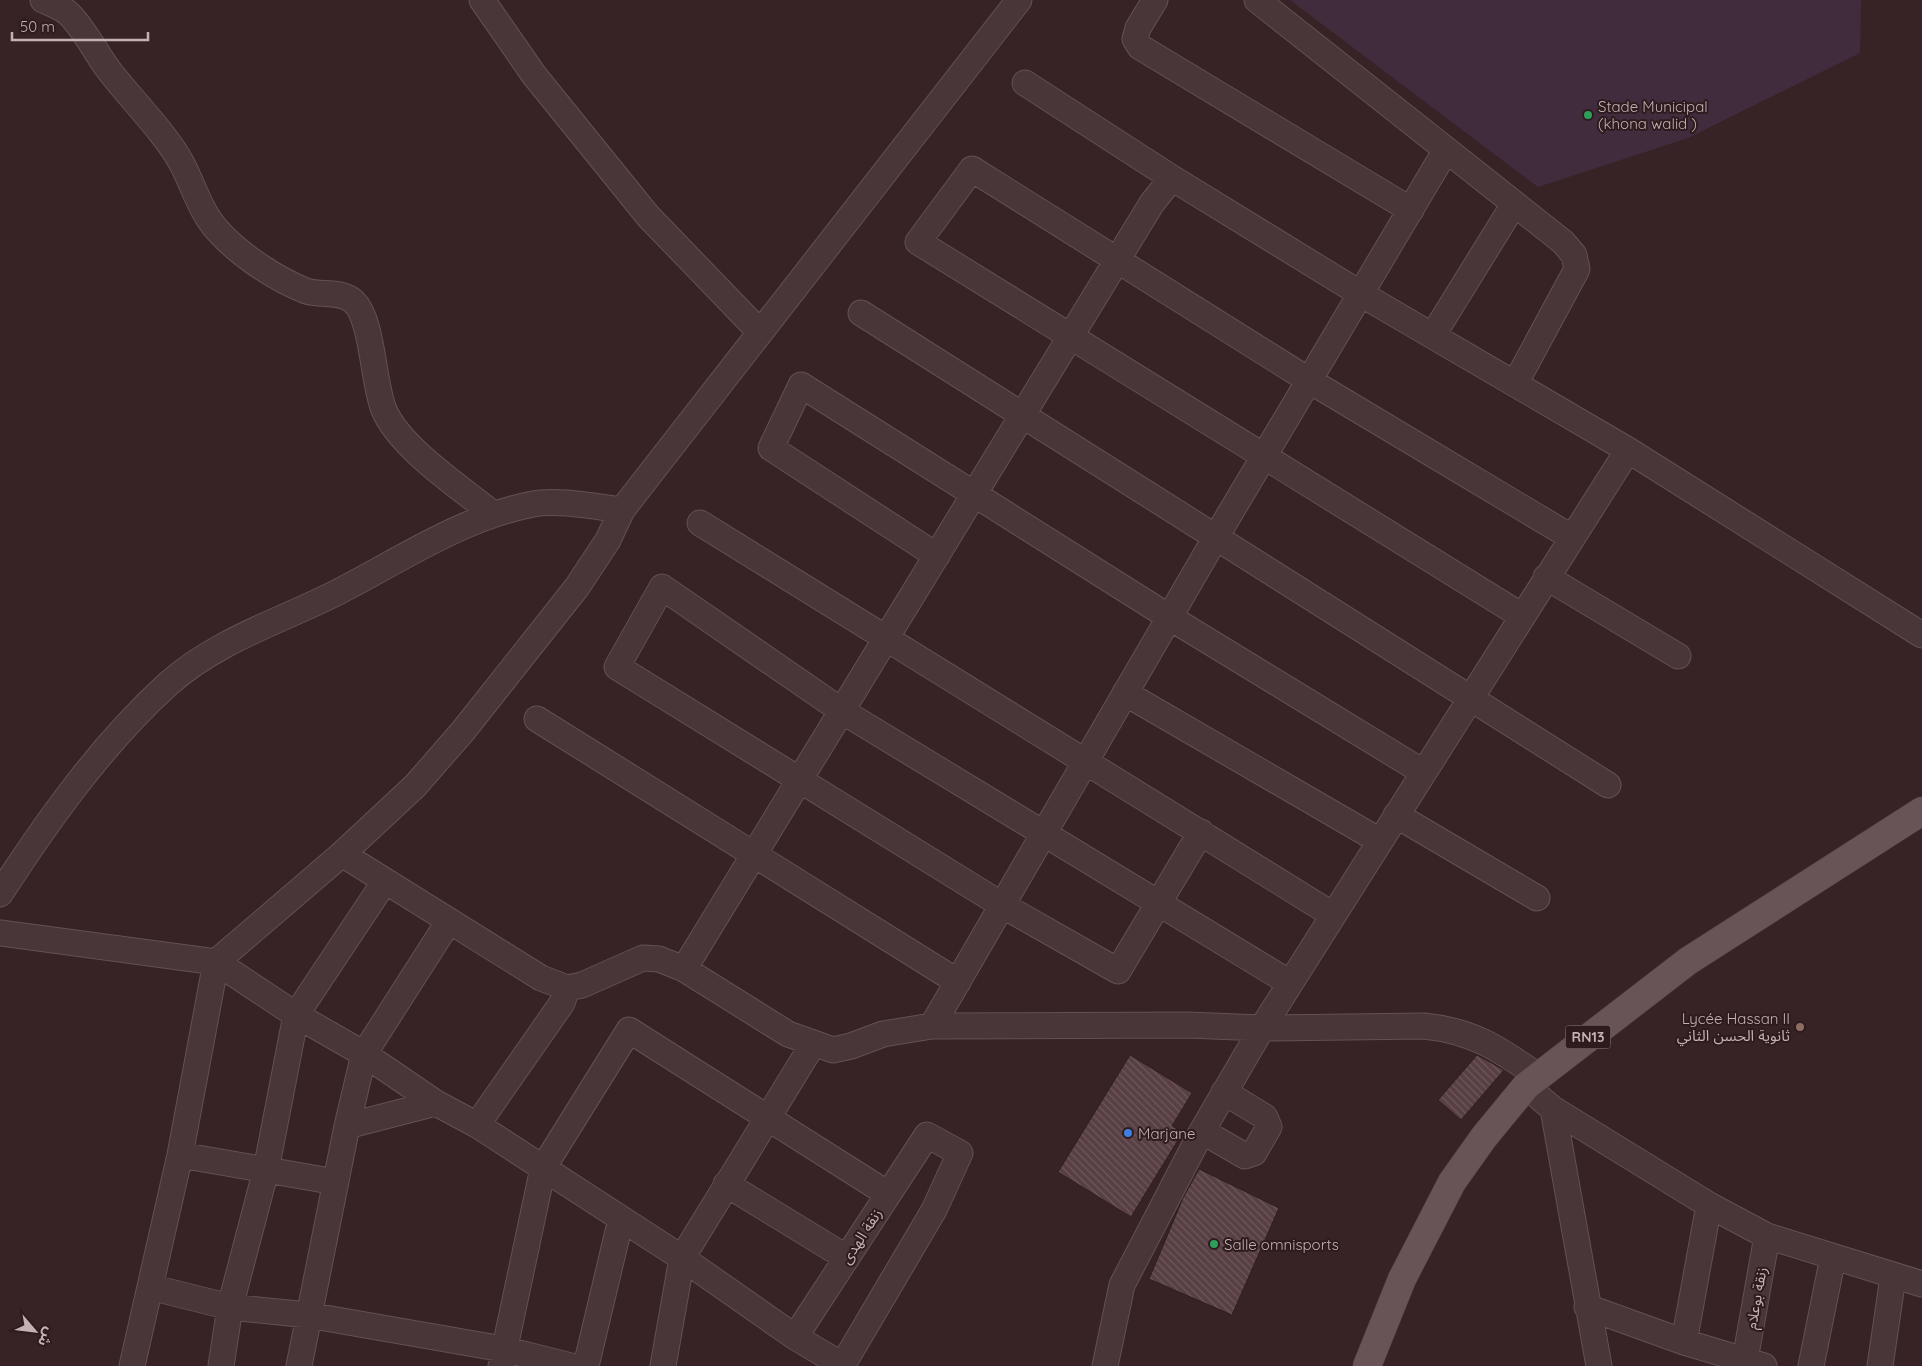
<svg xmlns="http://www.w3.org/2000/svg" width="1922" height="1366" viewBox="0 0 1922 1366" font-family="Quicksand,'Noto Sans Arabic',sans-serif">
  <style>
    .park { fill: #412c3d }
    .building { fill: url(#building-back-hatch); stroke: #2f1d20 }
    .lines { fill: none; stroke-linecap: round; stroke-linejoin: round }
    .minor-casing { stroke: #635153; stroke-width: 27 }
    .major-casing { stroke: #513f42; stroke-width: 29 }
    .minor { stroke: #483639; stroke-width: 25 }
    .major { stroke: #685457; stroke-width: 28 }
    .leisure-dot { fill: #2e9e5b; stroke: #2d1b1e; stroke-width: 2 }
    .education-dot { fill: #8d6e63; stroke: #2d1b1e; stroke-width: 2 }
    .shop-dot { fill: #3f7fe0; stroke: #2d1b1e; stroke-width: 2 }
    .labels { text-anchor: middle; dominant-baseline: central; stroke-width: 4; stroke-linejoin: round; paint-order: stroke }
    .shield { fill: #2d1b1e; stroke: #978486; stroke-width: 1 }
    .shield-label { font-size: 14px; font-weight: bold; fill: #c4b1b3 }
    .poi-label { font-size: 15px; fill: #c4b1b3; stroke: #2d1b1e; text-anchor: start }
    .street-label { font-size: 15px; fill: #c4b1b3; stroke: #2d1b1e }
  </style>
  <defs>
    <pattern id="building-back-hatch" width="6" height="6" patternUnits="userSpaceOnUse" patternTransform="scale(1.25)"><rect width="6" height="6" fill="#573f43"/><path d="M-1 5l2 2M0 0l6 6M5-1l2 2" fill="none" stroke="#6e585c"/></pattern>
  </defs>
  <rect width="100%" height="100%" fill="#372326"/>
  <path class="park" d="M1290 0H1861L1860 53 1688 138 1538 187Z"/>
  <path class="building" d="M1130 1055 1192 1093 1172 1126 1183 1132 1131 1217 1058 1172Z
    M1477 1055 1504 1070 1461 1120 1438 1100Z
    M1199 1169 1279 1208 1232 1315 1149 1279 1183 1198Z"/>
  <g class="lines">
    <g class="minor-casing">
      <path id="minor" d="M43 0C51 4 62 7 69 14 86 31 96 54 111 73 132 100 165 133 181 162 194 186 200 212 219 232 241 256 276 279 306 291 321 296 342 290 354 302 373 320 373 384 384 410 400 448 461 488 493 514
        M482 0 534 75 648 216 760 332
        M1155 0 1138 28 1135 39 1140 47 1411 210
        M1257 0 1563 242 1574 255 1577 269 1515 384
        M1025 83 1172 178 1361 294 1628 450 1922 635
        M861 313 1608 785
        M1433 335 1514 204
        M700 523 1333 915
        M937 556 771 448 801 385 1169 617 1423 772
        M1546 577 1678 656
        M1522 616 918 242 972 169 1310 381 1571 537
        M1125 693 1380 841
        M537 719 958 982
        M1396 815 1537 898
        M1201 832 1118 971 1002 905 617 667 662 587 842 711 1290 983
        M342 854 541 978 567 988 582 985 643 958 659 959 684 969 788 1034 833 1050 851 1046 883 1034 932 1026 1188 1025 1262 1028 1424 1026C1473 1031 1498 1048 1538 1076
        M0 894C48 820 102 744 168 684 216 641 278 622 334 594 399 561 461 518 533 504 557 499 597 507 622 510
        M0 933 216 962 296 1015 364 1054 436 1103 477 1125 682 1258 795 1337 844 1366
        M684 969 1152 203 1172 178
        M932 1026 1216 537 1446 150
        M1526 1086 1553 1109 1709 1205 1767 1236 1922 1284
        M1553 1109 1599 1366
        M477 1125 562 1003 567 988
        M347 1126 436 1103
        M1202 1131 1245 1156 1254 1153 1269 1127 1265 1117 1224 1092
        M180 1155 336 1182
        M726 1184 847 1258
        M150 1287 230 1307 308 1315 503 1349 571 1366
        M1587 1307 1684 1342 1764 1366
        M795 1337 927 1135 960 1153 934 1210 842 1366
        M1684 1342 1709 1205
        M1745 1360 1767 1236
        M132 1366 180 1155 216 962 342 854 415 786 463 731 577 587 608 540 622 510 1019 0
        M221 1366 230 1307 266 1170 296 1015 385 881
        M299 1366 347 1126 364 1054 449 921
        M501 1366 543 1168 629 1030 888 1194
        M586 1366 621 1219
        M663 1366 682 1258 813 1044
        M1105 1366 1122 1285 1202 1131 1262 1028 1628 450
        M1811 1366 1833 1257
        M1880 1366 1893 1277"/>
    </g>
    <g class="major-casing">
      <path id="major" d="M1367 1366 1402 1279 1452 1182 1484 1137 1526 1086 1688 961 1922 811"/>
    </g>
    <use href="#minor" class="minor"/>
    <use href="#major" class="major"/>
  </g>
  <g class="leisure-dot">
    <circle cx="1588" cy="115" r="5"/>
    <circle cx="1214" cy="1244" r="5"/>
  </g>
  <circle class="education-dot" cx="1800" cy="1027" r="5"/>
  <circle class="shop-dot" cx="1128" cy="1133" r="5"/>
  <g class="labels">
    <rect class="shield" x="1565.5" y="1025.5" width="45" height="23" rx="4"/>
    <g class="shield-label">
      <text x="1588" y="1037">RN13</text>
    </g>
    <g class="poi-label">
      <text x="1598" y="106">Stade Municipal<tspan x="1598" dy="17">(khona walid )</tspan></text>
      <text x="1790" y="1018" text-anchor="end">Lycée Hassan II<tspan x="1790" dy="17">ثانوية الحسن الثاني</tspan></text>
      <text x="1138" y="1133">Marjane</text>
      <text x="1224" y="1244">Salle omnisports</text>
    </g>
    <g class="street-label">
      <text transform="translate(861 1236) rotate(-57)">زنقة الهدى</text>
      <text transform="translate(1756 1298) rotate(-80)">زنقة بوعلام</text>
    </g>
  </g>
  <g transform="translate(35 1331) rotate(118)" stroke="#2d1b1e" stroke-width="4" paint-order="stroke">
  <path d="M0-4L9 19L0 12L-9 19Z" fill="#c4b1b3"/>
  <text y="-8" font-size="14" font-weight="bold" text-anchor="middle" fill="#c4b1b3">ش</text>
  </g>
  <path d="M12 32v8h136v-8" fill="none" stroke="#c4b1b3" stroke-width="2.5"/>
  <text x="20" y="32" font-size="15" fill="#c4b1b3" stroke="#2d1b1e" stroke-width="4" paint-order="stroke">50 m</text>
</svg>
